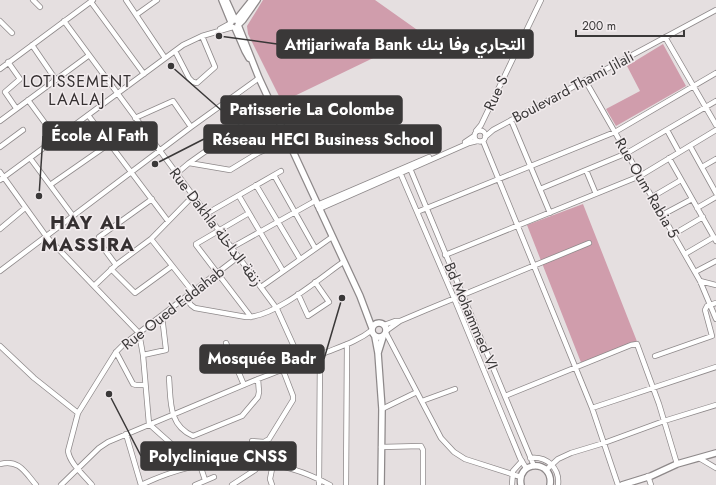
<svg xmlns="http://www.w3.org/2000/svg" width="716" height="485" viewBox="0 0 716 485" font-family="Jost,'Noto Sans Arabic',sans-serif">
  <style>
    .green { fill: #d09dac }
    .lines { fill: none; stroke-linecap: round; stroke-linejoin: round }
    .minor-casing { stroke: #8e898a; stroke-width: 6 }
    .major-casing { stroke: #8e898a; stroke-width: 8 }
    .minor { stroke: #fff; stroke-width: 4.5 }
    .major { stroke: #fff; stroke-width: 5.5 }
    .labels { text-anchor: middle; dominant-baseline: central; stroke-width: 3; stroke-linejoin: round; paint-order: stroke }
    .street-label { font-size: 15px; fill: #3a3838; stroke: #f2ecee }
    .neighbourhood-label { font-size: 16px; letter-spacing: 1px; fill: #353031; stroke: #f2ecee }
    .district-label { font-size: 19px; font-weight: bold; letter-spacing: 1px; fill: #353031; stroke: #f2ecee }
    .leader { fill: none; stroke: #3a3838; stroke-width: 1.5 }
    .callout-dot { fill: #3a3838; stroke: #f2ecee; stroke-width: 1.5 }
    .callout { fill: #3a3838; stroke: #3a3838; stroke-width: 1.5 }
    .callout-label { font-size: 16px; text-anchor: middle; font-weight: bold; fill: #fff }
  </style>
  <rect width="100%" height="100%" fill="#e5dfe0"/>
  <path class="green" d="M263 0H375L423 34 282 102 248 34 247 26Z
    M663 44 686 86 616 126 606 109 640 91 627 66Z
    M583 204 638 344 582 365 527 225Z"/>
  <g class="lines">
    <g class="minor-casing">
      <path id="minor" d="M33 0 40 7
        M126 0 165 58
        M91 2 144 74
        M136 15 157 0
        M0 21 12 33
        M64 21 277 309 301 362
        M220 29 231 23
        M665 37 716 125
        M32 45 56 80
        M175 51 189 78 193 82 197 83 215 67 202 36
        M8 62 20 79 5 92 16 108
        M0 69 93 0
        M585 80 700 281 716 319
        M28 100 56 138
        M88 115 168 221
        M135 118 173 101 191 127
        M511 120 550 213
        M0 121 88 56
        M667 130 679 152
        M474.5 136a5.5 5.5 0 1 1 11 0a5.5 5.5 0 1 1-11 0Z
        M476 131 481 125 541 0
        M485 137 493 130 716 10
        M483 141 592 408 618 485
        M465 142 474 136
        M690 146 716 193
        M0 147 23 130
        M30 158 73 216
        M669 158 716 241
        M189 163 241 126 245 128 258 153
        M409 166 534 466
        M702 167 716 159
        M399 170 454 298 520 458 526 468
        M586 170 596 194
        M0 172 46 236 139 333 143 355 149 424 195 465
        M176 174 189 163 230 170 258 153 287 140
        M274 175 315 248
        M0 180 183 45 202 36 233 27
        M50 185 109 144
        M256 185 300 259
        M540 189 627 153 716 101
        M239 196 283 271
        M652 197 681 180
        M317 205 429 157
        M697 208 716 197
        M319 209 469 143 477 141
        M417 212 615 132 716 73
        M249 213 196 244V245L251 317
        M206 214 281 171
        M662 215 692 199
        M0 229 25 208
        M674 234 703 217
        M151 239 193 292
        M231 248 315 201
        M685 254 714 237
        M445 255 640 176 716 130
        M116 265 99 242V237L152 199
        M111 269 135 293 172 266
        M0 271 191 127 259 78
        M695 272 716 261
        M700 281 716 285
        M94 286 116 265 151 239 193 196
        M261 287 332 237
        M298 294 308 316 329 302 315 282
        M186 298 191 305 195 308 246 317C274 318 320 278 343 262
        M384 325 395 321H400
        M386 331 400 321 426 310 589 243
        M386 333 441 438 454 452 465 459 521 477
        M226 343 244 385
        M0 346 34 378 78 413
        M116 352 133 384 136 385H145
        M143 355 166 350 162 316
        M655 356 712 336 705 310 707 306 716 303
        M169 378C171 401 168 425 193 436L242 416 258 397 259 392 258 379
        M505 396 631 345 637 344 659 404 677 464
        M422 401 455 389
        M592 408 716 367
        M382 409 417 392
        M126 434 141 485C202 456 269 451 330 485
        M252 441 264 442 269 439 293 400V396L283 370
        M381 447 421 446 423 450V485
        M530 458C547 456 560 468 558 485
        M699 458 716 468
        M0 464C19 459 25 472 36 485
        M200 465 205 480
        M546 470 558 459 571 453 604 443 664 421 716 405
        M648 476 651 485
        M61 485 99 448 108 442 258 379C280 371 300 362 322 354 339 347 357 342 372 330
        M92 485C84 475 70 464 68 451L78 413 116 352 123 345 238 257
        M195 485 214 477
        M232 485 255 470 261 463
        M272 485 270 479 273 464
        M319 485 320 354
        M346 485 347 344
        M512 485 513 471 522 461"/>
    </g>
    <g class="major-casing">
      <path id="major" d="M222 0 231 22
        M226 0 235 20
        M236 20 252 0
        M239 24 243 20 257 0
        M238 25 259 78 360 296 372 328
        M235 28 245 51 249 58
        M372 330a7 7 0 1 1 14 0a7 7 0 1 1-14 0Z
        M375 337 378 353 382 409 381 485
        M378 353 383 337
        M521 485C516 460 554 459 550 485
        M622 485 651 476 677 464 716 453"/>
    </g>
    <use href="#minor" class="minor"/>
    <use href="#major" class="major"/>
  </g>
  <g class="labels">
    <g class="street-label">
      <text transform="translate(573 87) rotate(-28)">Boulevard Thami Jilali</text>
      <text transform="translate(496 93) rotate(-65)">Rue S</text>
      <text transform="translate(647 188) rotate(60)">Rue Oum Rabia 5</text>
      <text transform="translate(216 227) rotate(53)">Rue Dakhla زنقة الداخلة</text>
      <text transform="translate(173 308) rotate(-38)">Rue Oued Eddahab</text>
      <text transform="translate(471 316) rotate(67)">Bd Mohammed VI</text>
    </g>
    <g class="neighbourhood-label">
      <text x="77" y="81">LOTISSEMENT<tspan x="77" dy="18">LAALAJ</tspan></text>
    </g>
    <g class="district-label">
      <text x="88" y="222">HAY AL<tspan x="88" dy="22">MASSIRA</tspan></text>
    </g>
  </g>
  <path class="leader" d="M219 36L277 44M171 66L221 110M39 196L43 136M155 164L204 139M342 298L324 359M109 394L141 456"/>
  <g class="callout-dot">
    <circle cx="219" cy="36" r="4"/>
    <circle cx="171" cy="66" r="4"/>
    <circle cx="39" cy="196" r="4"/>
    <circle cx="155" cy="164" r="4"/>
    <circle cx="342" cy="298" r="4"/>
    <circle cx="109" cy="394" r="4"/>
  </g>
  <g class="callout">
    <rect x="277" y="30" width="256" height="28" rx="4"/>
    <rect x="221" y="96" width="181" height="28" rx="4"/>
    <rect x="43" y="122" width="114" height="28" rx="4"/>
    <rect x="204" y="125" width="237" height="28" rx="4"/>
    <rect x="200" y="345" width="124" height="28" rx="4"/>
    <rect x="141" y="442" width="155" height="28" rx="4"/>
  </g>
  <g class="callout-label">
    <text x="405" y="50">Attijariwafa Bank التجاري وفا بنك</text>
    <text x="312" y="115">Patisserie La Colombe</text>
    <text x="100" y="141">École Al Fath</text>
    <text x="323" y="145">Réseau HECI Business School</text>
    <text x="262" y="364">Mosquée Badr</text>
    <text x="218" y="462">Polyclinique CNSS</text>
  </g>
  <path d="M576 30v6h108v-6" fill="none" stroke="#3a3838" stroke-width="2"/>
  <text x="582" y="30" font-size="12" fill="#3a3838" stroke="#f2ecee" stroke-width="3" paint-order="stroke">200 m</text>
</svg>
